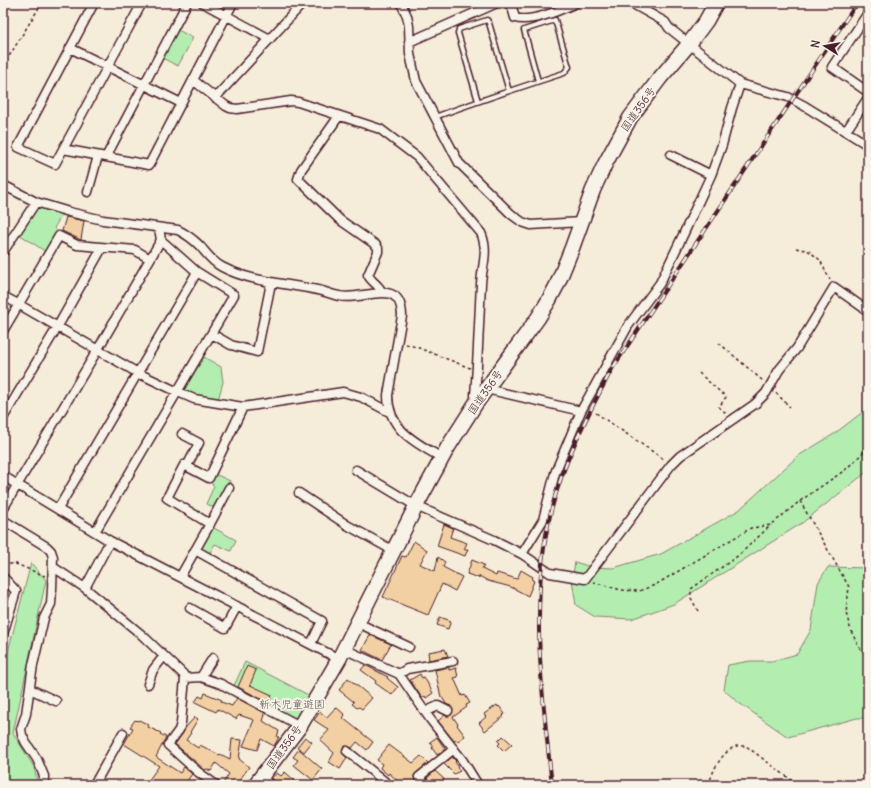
<svg xmlns="http://www.w3.org/2000/svg" width="871" height="788" viewBox="0 0 871 788" font-family="Delius,'Klee One',sans-serif">
  <style>
    .green { fill: #b4edb0; stroke: #7f866e }
    .building { fill: #f2d0a3; stroke: #4a1f2b }
    .lines { fill: none; stroke-linecap: round; stroke-linejoin: round }
    .service-casing { stroke: #4a1f2b; stroke-width: 7 }
    .minor-casing { stroke: #4a1f2b; stroke-width: 11 }
    .trunk-casing { stroke: #4a1f2b; stroke-width: 17 }
    .path { stroke: #4a1f2b; stroke-width: 1.5; stroke-dasharray: 3 3; stroke-linecap: butt }
    .service { stroke: #f7f3e8; stroke-width: 4 }
    .minor { stroke: #f7f3e8; stroke-width: 8 }
    .trunk { stroke: #f7f3e8; stroke-width: 14 }
    .rail-casing { stroke: #4a1f2b; stroke-width: 4 }
    .rail { stroke: #f7f3e8; stroke-width: 2.5; stroke-dasharray: 8; stroke-linecap: butt }
    .labels { text-anchor: middle; dominant-baseline: central; stroke-width: 3.5; stroke-linejoin: round; paint-order: stroke }
    .street-label { font-size: 11px; fill: #4a1f2b; stroke: #f7f3e8 }
    .park-label { font-size: 11px; fill: #64524c; stroke: #f7f3e8 }
  </style>
  <rect width="100%" height="100%" fill="#f6ecda"/>
  <filter id="ink" filterUnits="userSpaceOnUse"><feTurbulence type="fractalNoise" baseFrequency=".025" numOctaves="2"/><feDisplacementMap in="SourceGraphic" scale="8" xChannelSelector="R" yChannelSelector="G"/><feConvolveMatrix kernelMatrix="1 2 1 2 8 2 1 2 1" color-interpolation-filters="sRGB"/></filter>
  <g filter="url(#ink)">
    <path class="green" d="M176 29 193 38 178 66 162 58Z
      M37 204 62 215 54 228 59 233 46 252 19 234Z
      M204 357 221 367 223 382 218 400 208 399 183 392Z
      M868 408V471L802 523 674 604 632 619 595 617 576 605 572 580 575 562 591 567 613 568 661 554 739 510 798 456 834 434Z
      M215 474 230 481 216 508 206 504 214 486 210 482Z
      M212 527 236 540 231 551 215 544 209 554 199 549Z
      M31 563 46 580 13 733 34 767 38 785H3V671Z
      M828 567 868 568V718H857L788 737 739 703 724 690 728 665 750 661H772L797 654 811 630 818 583Z
      M245 662 316 699 300 726 232 690Z"/>
    <path class="building" d="M66 217 84 221 81 240 62 231Z
      M444 524 453 528 450 537 467 543 464 549H468L465 556 437 546Z
      M414 541 427 550 420 564 435 571 438 557 445 562 443 567 462 577 455 591 442 584 428 615 383 597 402 556 406 557Z
      M472 560 484 565 482 569 496 576 497 573 517 579 521 570 533 577 532 580 534 581 528 596 511 587 488 581 479 576V578L467 574Z
      M440 617 451 621 448 629 437 625Z
      M370 635 391 644 382 660 362 650Z
      M445 649 448 656 429 660 428 652Z
      M365 665 388 677 387 678 398 687 392 695 375 683 376 681 361 670Z
      M247 666 256 670 250 685 272 695 269 703 238 687Z
      M449 667V670L456 668 458 677 454 678 462 696 465 695 470 703 466 705 467 707 453 717 458 724 457 725 465 736 458 741 456 740 454 741 438 721 445 715 448 716 451 715 453 710 451 706 446 704 442 697H441L435 670Z
      M420 674 422 678 424 677 433 693 426 698 425 696 422 698 410 680Z
      M348 678 372 698 362 709 359 707 357 708 352 704 354 702 339 690Z
      M205 693 222 700 221 702 232 706 237 698 265 713 264 715H265L263 721 279 731 277 737H279L274 746 261 739 257 750 243 746 254 720 239 715 236 719 218 709 216 712 195 702 199 696 203 698Z
      M497 705 498 707 499 706 505 714 503 715 504 716 485 731 479 723 486 717 484 714Z
      M336 707 345 715 343 718 373 742 367 750 357 742 352 748 347 746 343 747 342 753 347 758 340 769 329 762 334 753 320 740 329 730 314 720 320 712 327 717Z
      M195 717 198 719 190 732 191 733 186 740 198 748 200 745 219 755 220 754 230 759 232 739 242 740 239 759 249 767 236 785H222L229 774 216 763 211 771 206 769 205 770 175 744 183 733 186 727Z
      M135 720 138 721 139 720 149 725 148 727 161 733 160 734 166 737 156 757 180 773 184 767 192 774 184 785H145L159 766 124 744 133 728 130 727Z
      M503 736 512 744 504 751 498 745 500 743 498 741Z
      M305 737 312 742 304 752 297 747Z
      M437 737 445 749 437 755 432 748 433 746 430 742Z
      M389 745 413 763 421 756 428 763 414 775V778L419 785H402L389 773 388 775 380 768 382 764 377 760Z
      M299 749 322 769 313 780 294 765 298 760 293 757Z
      M452 757 456 761 455 762 458 766 457 767 460 771 454 774 444 764Z
      M435 771 444 779 440 782 443 785H431L427 778Z
      M285 772 300 785H276L275 781 271 778 277 773 281 776Z"/>
    <g class="lines">
      <g class="service-casing">
        <path id="service" d="M478 101 458 33 459 29 487 20 489 23 509 91
          M435 117C478 101 521 87 564 73L569 67 555 20 524 30 538 81"/>
      </g>
      <g class="minor-casing">
        <path id="minor" d="M94 3 18 147 55 164 142 3
          M203 3 270 39
          M401 3 407 16 409 26 410 54 416 81 459 163 511 214 522 222 531 225 581 222
          M508 3 512 7 515 18C532 23 560 10 576 3
          M631 3 665 22 669 28 740 84 788 97 803 105 868 145
          M868 13 832 67 868 92
          M409 42 497 3
          M70 48 181 103
          M193 80 226 106 230 108 237 109 291 101 298 102 380 129 417 157 481 233C489 251 482 266 481 284 479 321 478 358 475 395L476 402
          M215 98 303 3
          M339 116 301 170 298 179 340 220 376 245 378 248V252L368 275C372 283 380 285 382 293
          M846 131 868 98
          M63 149 149 165 233 3
          M671 155 711 175
          M106 157 187 3
          M3 185 36 202 69 212 103 220 178 230C186 234 193 239 200 246 207 254 212 262 222 267 253 283 288 283 322 291 328 293 334 295 339 296 363 302 401 275 402 316L388 395C388 430 415 442 442 458
          M88 192 98 156
          M3 252 36 202
          M3 296 18 304 138 373 178 392 194 399 243 407
          M3 331 59 236 77 245 135 250 150 259
          M212 334 231 345 257 352 271 283
          M486 389 581 411 628 326 660 283 684 233 711 175 722 145 732 108 740 84
          M3 418 58 326 102 248
          M182 434 199 443 187 466
          M356 470 416 506 494 540 522 554 550 573 585 579 671 465 680 456 755 404 766 393 779 370 797 348 834 287 868 311
          M3 476 110 541 339 659
          M299 493 347 525 394 551
          M3 509 98 349 161 240 159 228
          M58 509 197 272
          M3 520 47 547 51 551 53 557 52 589 51 604 44 618 33 665 26 714 21 729 22 735 26 743 37 759 44 776V785
          M210 524 167 498 184 465 209 478 243 407 343 392 361 397 391 413
          M95 532 234 295 197 272 161 240
          M195 550 322 621 311 644
          M522 554 543 520 555 473 581 411
          M53 567 85 588 142 635 183 674 185 678 181 723 179 730 168 745 198 772 216 785
          M3 577 16 591 3 634
          M180 577 210 524 229 488
          M85 588 110 541
          M190 608 225 628 237 606
          M358 623 409 647
          M344 649 399 674 430 719 463 761 478 785
          M399 674 407 669 453 661
          M201 677 213 658
          M185 678 201 677 221 684 300 726
          M148 684 153 670 164 656
          M30 689 56 701
          M425 712 438 706 448 711
          M347 751 389 785
          M261 777 271 785
          M93 785 98 778 123 733
          M426 785 419 777 454 749"/>
      </g>
      <g class="trunk-casing">
        <path id="trunk" d="M255 785 300 726 339 659 416 506 448 447 476 403 538 318 549 300 557 285 572 248 593 190 605 164 630 118 660 78 689 44 706 21 716 3"/>
      </g>
      <path class="path" d="M3 66 42 3
        M796 248 809 251 820 260 830 280
        M719 343 763 381
        M406 344 419 348 470 368
        M699 373 726 397 719 407 727 414
        M776 393 790 407
        M596 413 665 460
        M800 501 849 587 846 613 851 631 859 647 868 657
        M3 564H16L45 576
        M593 582 621 590 639 591 655 585 751 528 771 525 800 501 845 470 868 448
        M698 611 691 598V589L739 555 771 525
        M709 785C712 771 722 751 737 746 739 746 744 746 746 746L798 785"/>
      <use href="#service" class="service"/>
      <use href="#minor" class="minor"/>
      <use href="#trunk" class="trunk"/>
      <g class="rail-casing">
        <path id="rail" d="M552 785C542 693 529 602 551 511 564 460 588 414 612 369L857 3"/>
      </g>
      <use href="#rail" class="rail"/>
    </g>
  </g>
  <g class="labels">
    <g class="street-label">
      <text transform="translate(638 109) rotate(-55)">国道356号</text>
      <text transform="translate(485 392) rotate(-55)">国道356号</text>
      <text transform="translate(284 747) rotate(-54)">国道356号</text>
    </g>
    <g class="park-label">
      <text x="292" y="704">新木児童遊園</text>
    </g>
  </g>
  <rect width="871" height="788" fill="none" stroke="#f7f3e8" stroke-width="16"/>
  <rect x="8" y="8" width="855" height="772" fill="none" stroke="#4a1f2b" stroke-width="1.5" filter="url(#ink)"/>
  <g transform="translate(825 46) rotate(281)" stroke="#f7f3e8" stroke-width="3" paint-order="stroke">
  <path d="M0-3L7 15L0 10L-7 15Z" fill="#4a1f2b"/>
  <text y="-6" font-size="11" font-weight="bold" text-anchor="middle" fill="#4a1f2b">N</text>
  </g>
</svg>
